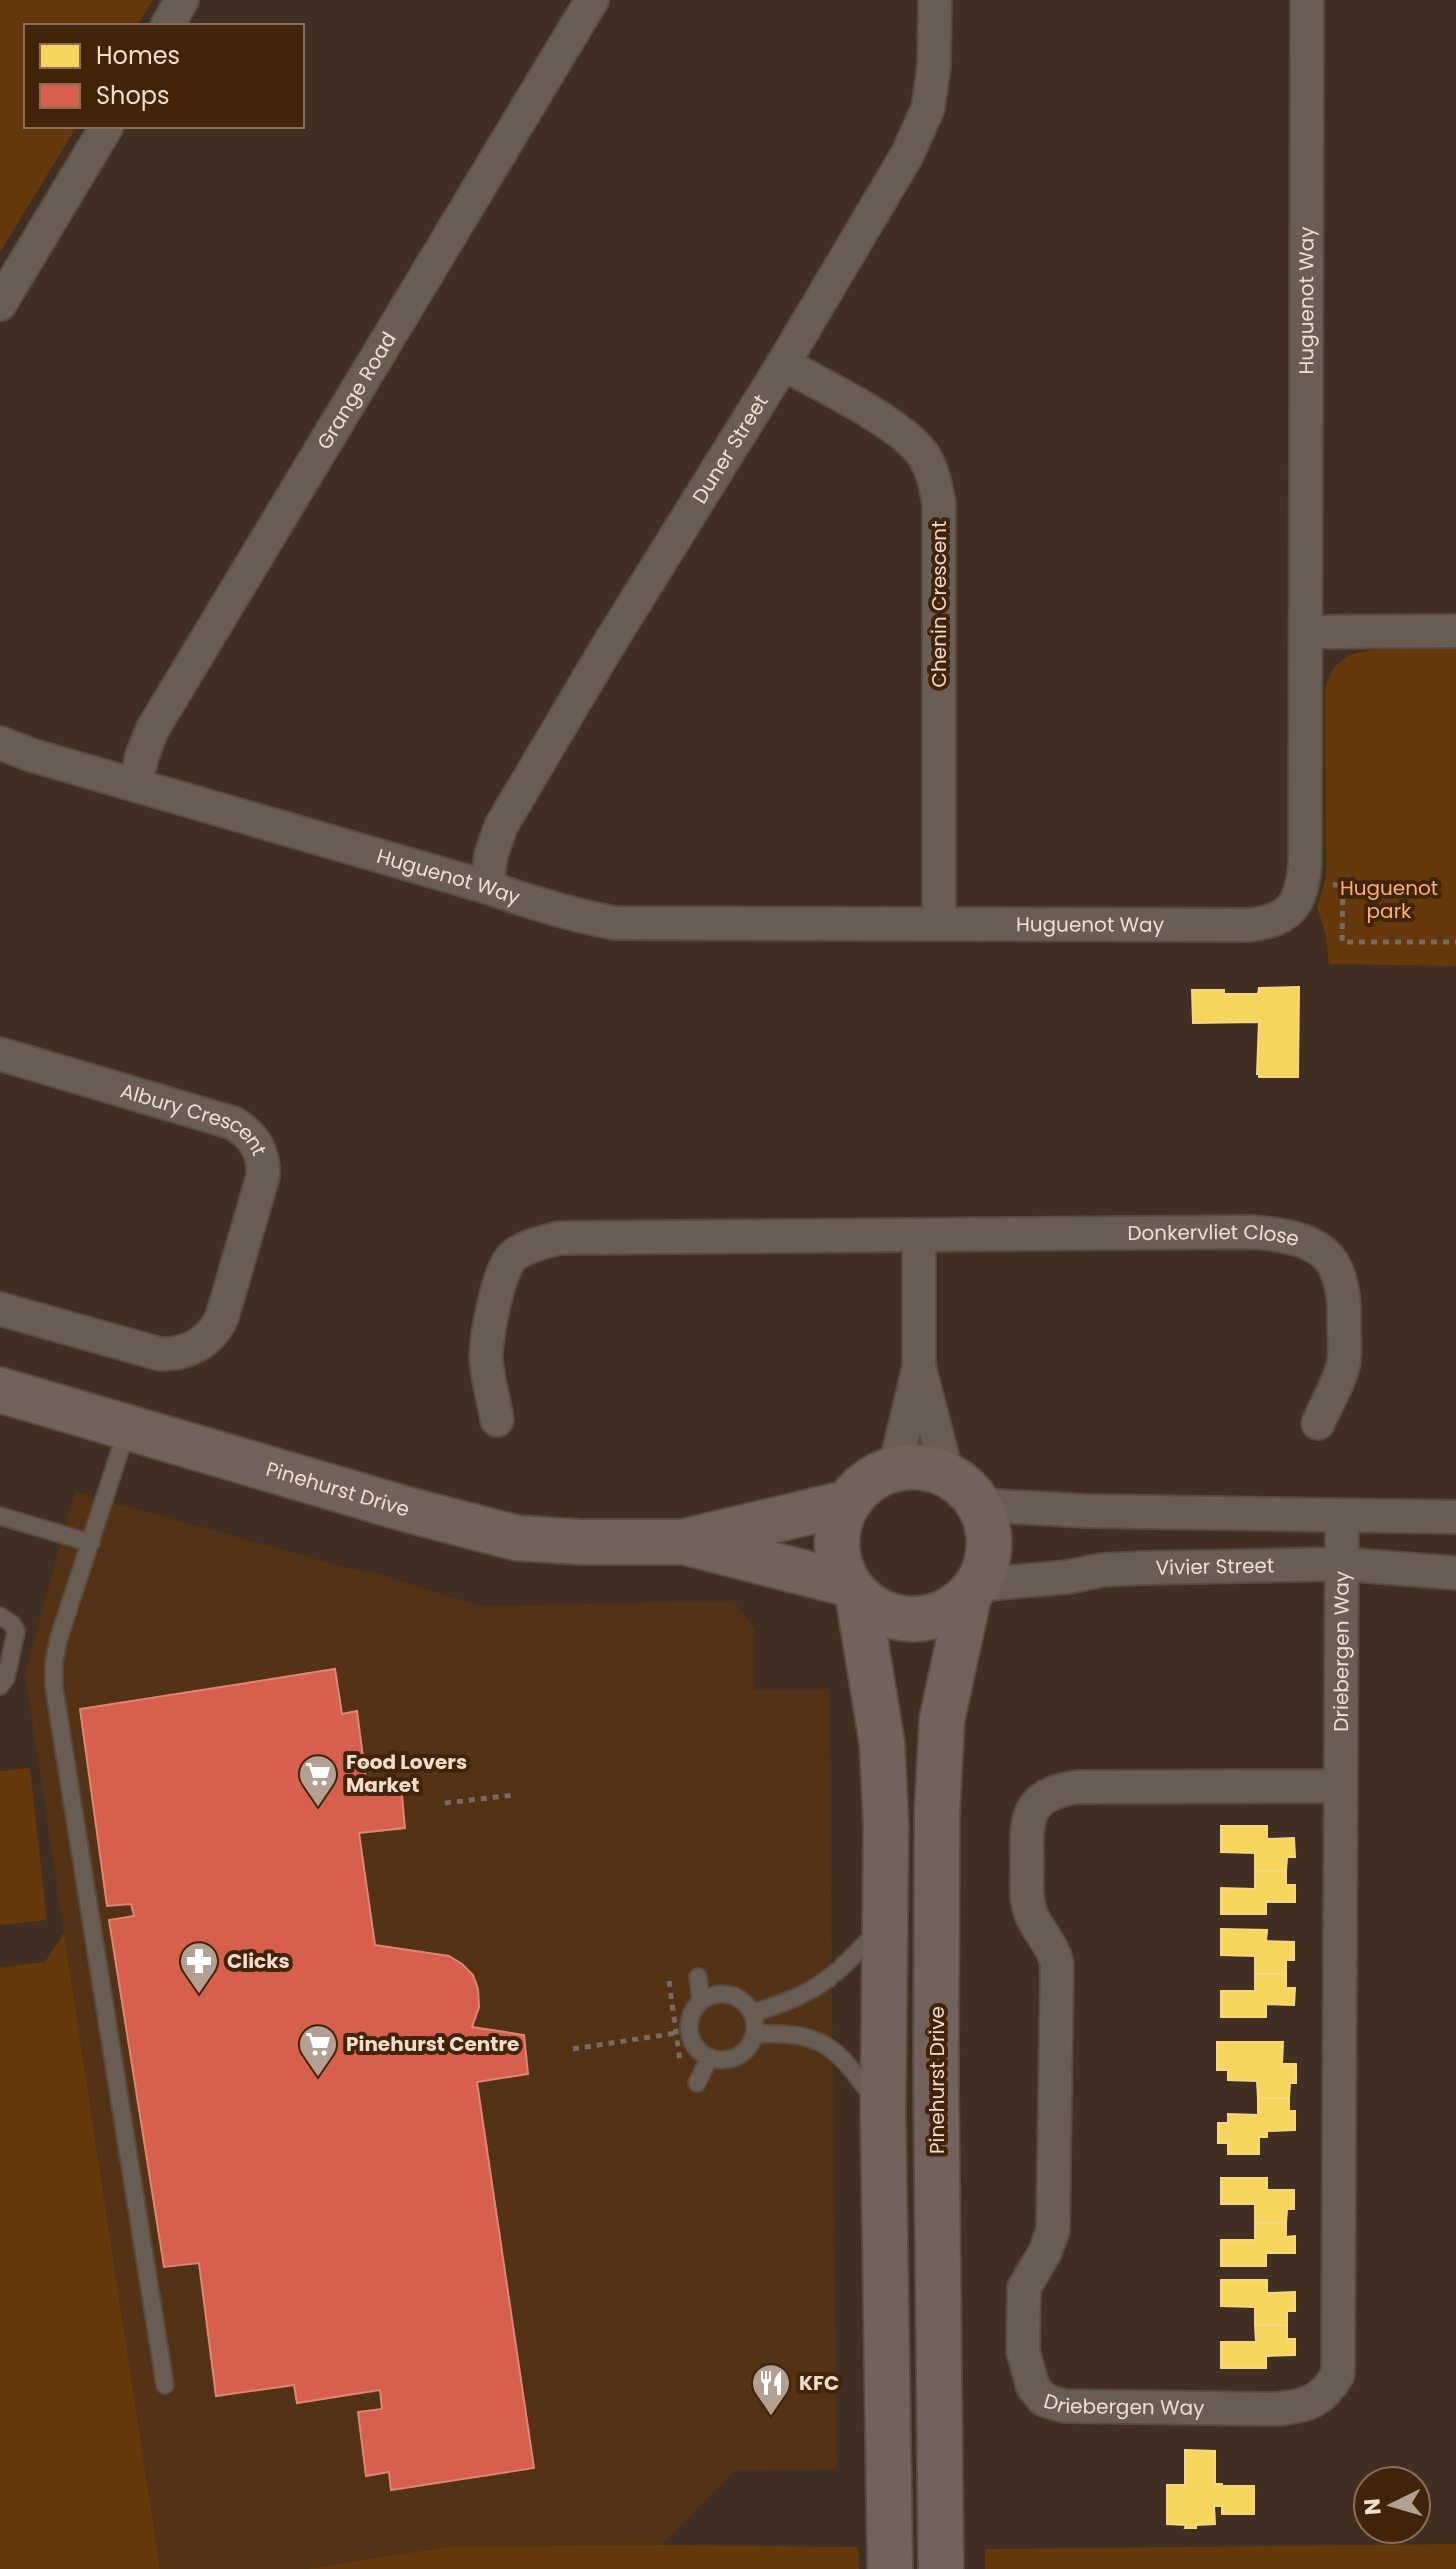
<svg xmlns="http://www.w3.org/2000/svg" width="1456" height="2569" viewBox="0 0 1456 2569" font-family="Poppins,sans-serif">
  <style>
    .built { fill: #543215 }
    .green { fill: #65390c }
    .homes { fill: #f6d55c; stroke: #f4d77e; stroke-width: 2 }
    .shops { fill: #d6604d; stroke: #de8674; stroke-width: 2 }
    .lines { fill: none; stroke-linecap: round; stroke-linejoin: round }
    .lane-casing { stroke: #5a4b40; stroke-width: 20 }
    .street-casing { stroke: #5a4b40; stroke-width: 36 }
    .secondary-casing { stroke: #5a4b40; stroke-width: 48 }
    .path { stroke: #766a62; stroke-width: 5; stroke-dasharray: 6 6; stroke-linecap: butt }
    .lane { stroke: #6a5e54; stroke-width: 16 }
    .street { stroke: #6a5e54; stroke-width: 32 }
    .secondary { stroke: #72625b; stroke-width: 44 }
    .labels { text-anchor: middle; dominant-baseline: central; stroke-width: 8; stroke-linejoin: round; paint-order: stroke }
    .street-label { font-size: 20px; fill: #f1ddce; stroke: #42240a }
    .park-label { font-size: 20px; fill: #fab075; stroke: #42240a }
    .poi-label { font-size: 20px; font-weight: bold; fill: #f1ddce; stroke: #42240a; text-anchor: start }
  </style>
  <rect width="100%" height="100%" fill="#402f22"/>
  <path class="built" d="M75 1492 348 1568 379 1574 479 1606 733 1601 754 1628V1690L829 1689 837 2469 736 2470 662 2545 453 2546 306 2569H160L25 1674Z"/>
  <path class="green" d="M0 0H153L137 26H26V126H77L0 252Z
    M1456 649V966L1329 964 1326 936 1317 907 1326 878 1325 690C1334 649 1364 650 1399 649 1418 649 1437 649 1456 649Z
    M30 1768 47 1920 0 1925V1771Z
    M64 1933 160 2569H0V1968L45 1962Z
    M1456 2544V2569H985V2549Z
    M662 2545 858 2547 859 2569H306L453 2546Z"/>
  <path class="homes" d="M1299 987 1298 1077H1259V1074H1257L1259 1022 1193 1023 1192 990H1224V994H1258L1259 988Z
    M1221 1826H1267V1839L1294 1838 1295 1857H1287L1286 1871H1255V1853L1221 1852Z
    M1255 1871H1286V1885H1295V1902H1266V1914H1221V1888L1255 1889Z
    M1221 1929 1267 1930 1266 1941 1294 1942V1960H1286V1974H1255V1956L1221 1955Z
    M1255 1974H1286V1988H1295L1294 2005 1266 2004V2017H1221V1991H1255Z
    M1217 2042H1283L1282 2064H1296V2083H1290L1289 2098H1258L1257 2081 1228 2080V2070H1217Z
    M1258 2098H1289V2111H1295V2130L1267 2131V2137H1259V2154H1228V2143H1218V2123H1228V2114L1258 2115Z
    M1221 2178H1267V2190H1294V2209H1287L1286 2223H1255V2204H1221Z
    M1255 2223H1286V2237L1295 2236V2253H1266V2266H1221V2240H1255Z
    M1221 2280H1267V2293L1295 2292V2311H1287V2325H1255V2307L1221 2306Z
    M1255 2325H1287V2339H1295V2355L1266 2356V2368H1221V2342H1256Z
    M1185 2450 1215 2451V2484H1222V2486H1254V2514H1222V2506H1214L1215 2524 1196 2525V2528H1185L1186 2525 1167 2524V2485H1185Z"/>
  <path class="shops" d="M335 1669 342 1714 357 1711 366 1780 401 1785 405 1828 359 1833 375 1945 449 1956 462 1964 473 1975 478 1989 479 2007 472 2027 524 2035 528 2074 477 2082 534 2468 391 2490 389 2472 366 2476 358 2412 382 2409 380 2390 297 2403 294 2385 216 2396 199 2263 164 2267 109 1920 134 1916 131 1904 107 1906 80 1709Z"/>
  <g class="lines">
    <g class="lane-casing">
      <path id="lane" d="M127 1429 58 1641 54 1663V1687L165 2385
        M0 1516 91 1543
        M0 1616 12 1624 16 1631 6 1678 0 1686
        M698 1977 701 2001
        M689 2027a33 33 0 1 1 66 0a33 33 0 1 1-66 0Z
        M752 2013C812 1996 834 1979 875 1933
        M754 2034C822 2031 835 2045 873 2098
        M697 2083 710 2057"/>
    </g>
    <g class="street-casing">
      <g id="street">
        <path d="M167 26 182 0"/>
        <path d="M0 304 107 126"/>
        <path d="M783 364C821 385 902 423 924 456 933 471 936 487 939 504V924"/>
        <path d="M1306 632 1456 631"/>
        <path id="s1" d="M0 743 31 755 487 887C529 902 571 915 615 923L1249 925C1290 921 1302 904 1305 864L1307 0"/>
        <path id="s2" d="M135 785 142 756 152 730 592 0"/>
        <path id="s3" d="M487 887 491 855 501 826 606 649 783 364 907 155 928 108 934 66 935 0"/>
        <path id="s4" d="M0 1054 233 1123C254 1135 264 1152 263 1176L222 1317C211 1342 187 1355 160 1354L0 1309"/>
        <path d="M920 1370 947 1474"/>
        <path id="s5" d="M497 1420C494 1400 487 1378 486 1358 486 1338 498 1269 513 1256 525 1246 544 1242 559 1238L1250 1232C1318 1237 1346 1251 1344 1323 1344 1337 1346 1353 1343 1366 1338 1385 1326 1405 1318 1423"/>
        <path d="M895 1468 919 1367V1235"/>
        <path d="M979 1505 1086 1511 1456 1517"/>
        <path id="s6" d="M976 1585 1068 1577 1102 1570 1143 1568 1341 1564 1456 1573"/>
        <path id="s7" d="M1340 1786 1077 1787C1025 1795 1026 1818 1027 1864 1027 1879 1025 1899 1031 1914 1038 1932 1053 1944 1057 1964L1053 2230 1045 2252 1024 2288 1023 2351 1033 2387 1044 2400 1064 2406 1276 2409C1307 2406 1322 2402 1338 2374L1342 1516"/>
      </g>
    </g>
    <g class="secondary-casing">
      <g id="secondary">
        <path id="s8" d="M0 1390 409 1510 517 1538 581 1542H682L847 1503"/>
        <circle cx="913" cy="1543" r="76"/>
        <path d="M688 1543 848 1584"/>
        <path d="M858 1596 882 1743 886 1825 883 2112 890 2569"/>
        <path d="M941 2569 936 2078 937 1813 942 1719 969 1595"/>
      </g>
    </g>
    <path class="path" d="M1333 885H1343L1342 942H1456
      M445 1803 514 1795
      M669 1981 680 2061
      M573 2049 676 2033"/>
    <use href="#lane" class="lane"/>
    <use href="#street" class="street"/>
    <use href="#secondary" class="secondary"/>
  </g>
  <defs>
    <g id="supermarket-pin" transform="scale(2)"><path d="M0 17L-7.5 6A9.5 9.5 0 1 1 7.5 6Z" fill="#b3a092" stroke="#42240a"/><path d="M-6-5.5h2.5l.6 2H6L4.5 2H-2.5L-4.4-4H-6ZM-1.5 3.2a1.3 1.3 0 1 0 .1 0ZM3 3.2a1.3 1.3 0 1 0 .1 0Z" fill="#fff"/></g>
    <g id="pharmacy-pin" transform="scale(2)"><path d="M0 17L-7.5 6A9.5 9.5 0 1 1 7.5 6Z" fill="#b3a092" stroke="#42240a"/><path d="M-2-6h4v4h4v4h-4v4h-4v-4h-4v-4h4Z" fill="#fff"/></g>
    <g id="restaurant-pin" transform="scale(2)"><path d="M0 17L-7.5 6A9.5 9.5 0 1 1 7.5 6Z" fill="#b3a092" stroke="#42240a"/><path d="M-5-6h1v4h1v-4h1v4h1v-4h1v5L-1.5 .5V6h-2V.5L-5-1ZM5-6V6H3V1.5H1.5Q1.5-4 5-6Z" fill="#fff"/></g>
  </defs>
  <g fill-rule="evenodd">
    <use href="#supermarket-pin" x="318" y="1774"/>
    <use href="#pharmacy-pin" x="199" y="1961"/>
    <use href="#supermarket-pin" x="318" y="2044"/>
    <use href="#restaurant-pin" x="771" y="2383"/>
  </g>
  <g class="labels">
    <g class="street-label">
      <text stroke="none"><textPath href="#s1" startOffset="1932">Huguenot Way</textPath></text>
      <text stroke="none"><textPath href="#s2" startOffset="454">Grange Road</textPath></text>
      <text stroke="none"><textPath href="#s3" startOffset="504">Duner Street</textPath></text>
      <text transform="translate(939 604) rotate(-90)">Chenin Crescent</text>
      <text stroke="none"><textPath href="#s1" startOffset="468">Huguenot Way</textPath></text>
      <text stroke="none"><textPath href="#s1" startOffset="1116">Huguenot Way</textPath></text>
      <text stroke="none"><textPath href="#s4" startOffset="206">Albury Crescent</textPath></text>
      <text stroke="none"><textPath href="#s5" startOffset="874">Donkervliet Close</textPath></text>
      <text stroke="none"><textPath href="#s8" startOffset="352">Pinehurst Drive</textPath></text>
      <text stroke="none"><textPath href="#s6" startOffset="240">Vivier Street</textPath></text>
      <text stroke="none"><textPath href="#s7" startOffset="1956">Driebergen Way</textPath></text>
      <text transform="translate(937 2080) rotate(-90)">Pinehurst Drive</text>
      <text stroke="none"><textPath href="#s7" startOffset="1006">Driebergen Way</textPath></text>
    </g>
    <g class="park-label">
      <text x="1389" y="888">Huguenot<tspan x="1389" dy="23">park</tspan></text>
    </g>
    <g class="poi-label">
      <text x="346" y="1762">Food Lovers<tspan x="346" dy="23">Market</tspan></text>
      <text x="227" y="1961">Clicks</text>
      <text x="346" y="2044">Pinehurst Centre</text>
      <text x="799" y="2383">KFC</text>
    </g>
  </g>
  <rect x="24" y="24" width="280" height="104" fill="#42240a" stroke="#886e58" stroke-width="2"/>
  <rect x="40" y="44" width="40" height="24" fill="#f6d55c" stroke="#886e58" stroke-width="2"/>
  <text x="96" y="64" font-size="24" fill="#f1ddce">Homes</text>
  <rect x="40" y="84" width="40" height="24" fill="#d6604d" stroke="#886e58" stroke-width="2"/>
  <text x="96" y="104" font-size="24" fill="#f1ddce">Shops</text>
  <g transform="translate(1392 2505) rotate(265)"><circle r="38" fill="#42240a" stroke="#886e58" stroke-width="2"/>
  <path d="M0-6L14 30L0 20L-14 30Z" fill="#b3a092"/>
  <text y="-12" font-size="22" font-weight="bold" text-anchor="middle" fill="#f1ddce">N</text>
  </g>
</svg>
